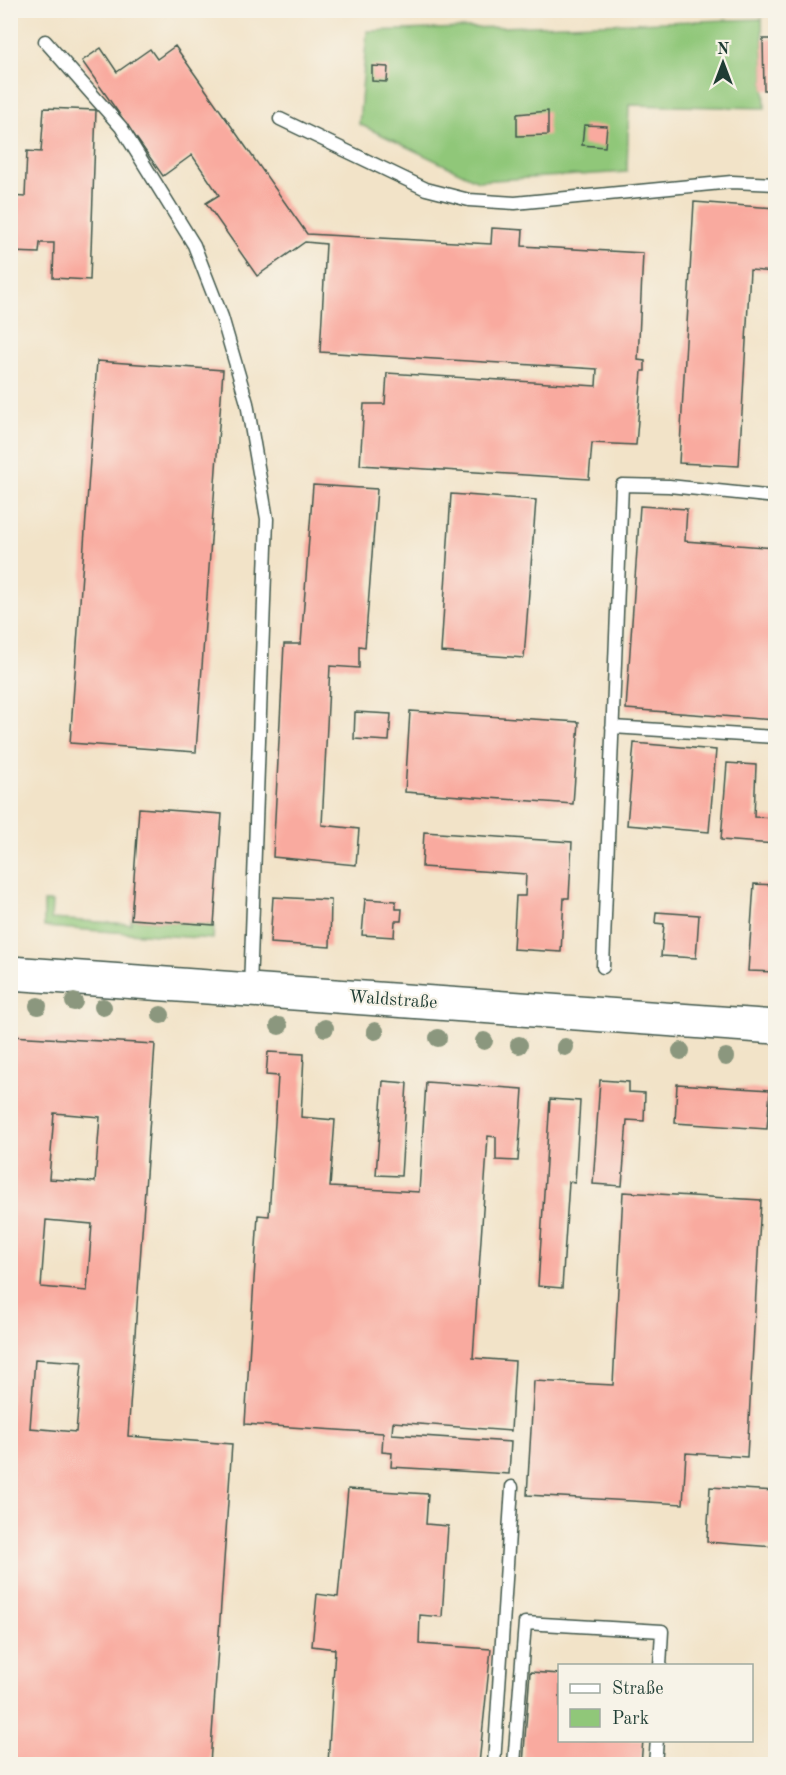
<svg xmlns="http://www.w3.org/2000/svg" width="786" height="1775" viewBox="0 0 786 1775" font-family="'Old Standard TT',serif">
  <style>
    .green { fill: #90c779; stroke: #588256; stroke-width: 1.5 }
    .building { fill: #f9aa9f; fill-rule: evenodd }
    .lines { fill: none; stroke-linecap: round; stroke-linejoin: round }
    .service-casing { stroke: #3f564a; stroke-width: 15 }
    .secondary-casing { stroke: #3f564a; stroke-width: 36 }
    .service { stroke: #fff; stroke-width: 12 }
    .secondary { stroke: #fff; stroke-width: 33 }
    .tree { fill: #8b977e }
    .labels { text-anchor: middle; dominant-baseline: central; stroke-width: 4.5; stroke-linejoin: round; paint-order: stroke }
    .street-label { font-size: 18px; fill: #1f3d34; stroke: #f7f3e8 }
  </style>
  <rect width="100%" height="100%" fill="#f7f3e8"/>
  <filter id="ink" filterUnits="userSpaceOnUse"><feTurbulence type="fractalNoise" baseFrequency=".0167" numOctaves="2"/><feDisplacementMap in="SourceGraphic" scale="12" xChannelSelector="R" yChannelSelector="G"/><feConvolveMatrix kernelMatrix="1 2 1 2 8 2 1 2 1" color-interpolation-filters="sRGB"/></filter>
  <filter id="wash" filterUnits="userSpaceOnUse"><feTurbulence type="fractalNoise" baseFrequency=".008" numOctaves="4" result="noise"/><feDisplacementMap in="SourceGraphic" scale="24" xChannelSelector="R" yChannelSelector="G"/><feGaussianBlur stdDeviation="1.35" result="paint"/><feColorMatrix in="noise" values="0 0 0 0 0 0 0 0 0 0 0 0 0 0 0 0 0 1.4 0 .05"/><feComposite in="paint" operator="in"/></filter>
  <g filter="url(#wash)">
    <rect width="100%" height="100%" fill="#f2e3c8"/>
    <path class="green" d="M762 19 765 108 629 105 627 172 478 181 359 124 367 31Z
      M44 902H52L51 919 131 924V919L214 925 213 939 44 927Z"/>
    <g id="blocks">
      <path class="building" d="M763 39H776V90H764Z
        M175 46 307 234 491 244 492 228 523 230 522 246 643 253 638 360 645 361V371H642L636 445 592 443 589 479 360 465 364 404H385L387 373 596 386 597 369 320 352 326 244 305 242 257 276 206 203 219 195 192 155 163 176 82 61 101 48 117 72 150 49 157 59Z
        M372 66 388 67 387 82 372 81Z
        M44 108 96 110 90 280 53 278 54 243H40L39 253 10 252V196L25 197 27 151 41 152Z
        M548 111V135L517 136V114Z
        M584 125 607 126 605 147 582 145Z
        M694 202 776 208V272L750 270 739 466 679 463Z
        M97 361 223 370 196 752 70 743Z
        M313 485 377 489 365 647 359 646V668L330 666 322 825 359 829 356 865 273 857 284 644H301Z
        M451 494 536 500 524 658 441 652Z
        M640 506 687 509 685 541 776 548V720L626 709Z
        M410 711 579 722 573 804 405 792Z
        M355 712 391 714 389 741 354 739Z
        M634 743 716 750 709 832 627 825Z
        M727 763 756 765 754 817 776 818V844L721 840Z
        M139 808 222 814 214 925 131 919Z
        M424 832 572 842 569 898H564L561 952 513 949 516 896H525L526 874 422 867Z
        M754 884 776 885V972L748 971Z
        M273 897 331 900 330 947 270 943Z
        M365 899 396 901V909H402L401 921H395L394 937 362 935Z
        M656 912 699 915 696 958 661 956 664 924 655 923Z
        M10 1036 155 1044 128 1436 232 1444 210 1764H10ZM54 1113 100 1117 95 1182 49 1179ZM46 1220 92 1224 87 1291 41 1287ZM35 1359 82 1362 76 1432 30 1428Z
        M268 1052 304 1054 301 1117 335 1120 330 1187 419 1192 426 1082 523 1089 518 1161 496 1160V1137L488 1136 473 1358 515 1361 511 1431 393 1422 392 1434 511 1442 509 1474 391 1467 392 1453 382 1452 383 1433 245 1424 258 1215 269 1216 278 1076 266 1075Z
        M600 1080 629 1082V1092L645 1093 644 1121 627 1120 622 1186 593 1184Z
        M383 1081 407 1083 401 1176 376 1175Z
        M677 1084 770 1090 767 1129 675 1123Z
        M550 1099 580 1101 575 1183 569 1182 562 1288 538 1286Z
        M623 1192 761 1200 747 1457 686 1453 683 1504 527 1495 534 1381 613 1385Z
        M774 1308H776V1359H770Z
        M710 1487 776 1491V1547L707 1542Z
        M348 1489 428 1494 426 1524 448 1526 442 1617 420 1615 419 1644 491 1649 479 1764H328L335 1649 312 1646 317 1594 338 1597Z
        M530 1672 560 1674V1740H643L641 1764H523Z"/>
    </g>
  </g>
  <g filter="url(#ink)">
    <use href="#blocks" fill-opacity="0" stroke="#3f564a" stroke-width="1.5"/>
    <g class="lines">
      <g class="service-casing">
        <path id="service" d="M45 41 121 127 194 245 222 317 247 403 267 519 250 988
          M280 119 426 189 469 200 515 203 732 182 776 184
          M612 727 776 737
          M603 967 622 485 669 486 776 497
          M494 1764 512 1487
          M514 1764 525 1623 662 1631 660 1666
          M655 1764 657 1740"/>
      </g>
      <g class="secondary-casing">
        <path id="secondary" d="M10 973 776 1027"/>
      </g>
      <use href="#service" class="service"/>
      <use href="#secondary" class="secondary"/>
    </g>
    <g class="tree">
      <circle cx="74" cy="1002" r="9"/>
      <circle cx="38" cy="1006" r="9"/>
      <circle cx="103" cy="1007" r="9"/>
      <circle cx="161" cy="1015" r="9"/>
      <circle cx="279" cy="1026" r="9"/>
      <circle cx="325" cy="1028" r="9"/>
      <circle cx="375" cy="1031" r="9"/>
      <circle cx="438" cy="1038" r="9"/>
      <circle cx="484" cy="1041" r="9"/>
      <circle cx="519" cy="1045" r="9"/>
      <circle cx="565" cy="1047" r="9"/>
      <circle cx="681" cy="1051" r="9"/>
      <circle cx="726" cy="1057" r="9"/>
    </g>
  </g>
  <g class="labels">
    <g class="street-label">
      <text transform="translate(393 1000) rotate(4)">Waldstraße</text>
    </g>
  </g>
  <rect width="786" height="1775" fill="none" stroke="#f7f3e8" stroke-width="36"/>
  <rect x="558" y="1664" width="195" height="78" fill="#f7f3e8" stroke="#a1aaa0" stroke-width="1.5"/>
  <rect x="570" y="1684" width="30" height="9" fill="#ffffff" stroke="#a1aaa0" stroke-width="1.5"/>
  <text x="612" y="1694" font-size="18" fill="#1f3d34">Straße</text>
  <rect x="570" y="1709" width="30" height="18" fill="#90c779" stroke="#a1aaa0" stroke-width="1.5"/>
  <text x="612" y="1724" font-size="18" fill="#1f3d34">Park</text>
  <g transform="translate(723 63)" stroke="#f7f3e8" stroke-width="4.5" paint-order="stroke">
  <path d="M0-4.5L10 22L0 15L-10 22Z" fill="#1f3d34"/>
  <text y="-9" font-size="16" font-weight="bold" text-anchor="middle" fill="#1f3d34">N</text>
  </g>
</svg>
